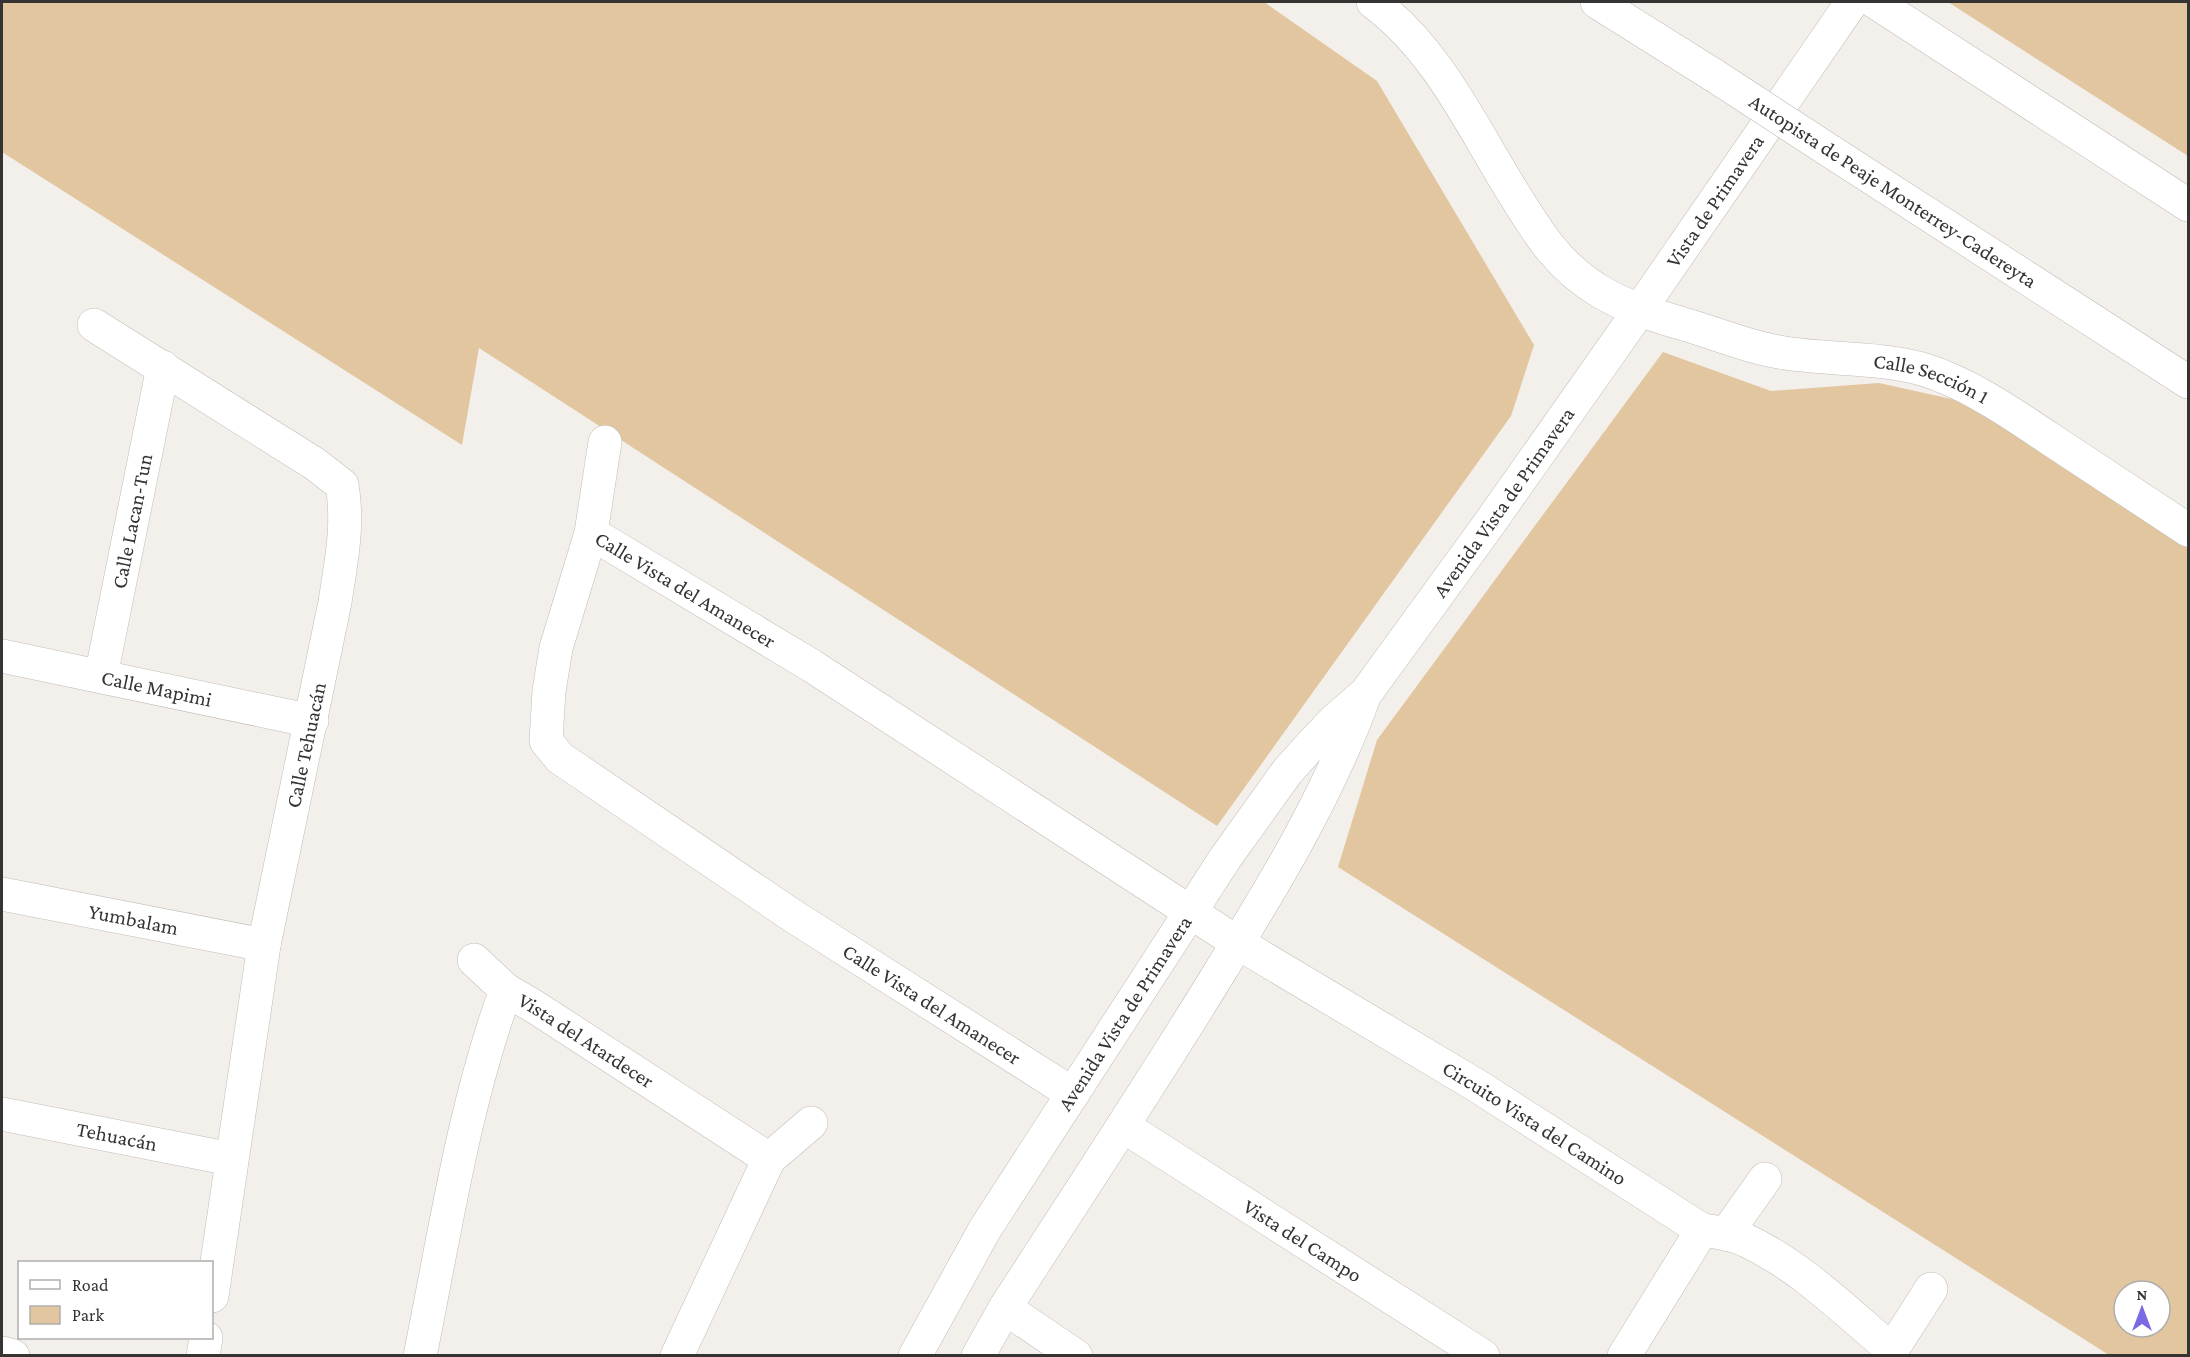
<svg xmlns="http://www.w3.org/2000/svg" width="2190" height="1357" viewBox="0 0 2190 1357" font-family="'Crimson Pro',serif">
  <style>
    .green { fill: #e1c6a0; fill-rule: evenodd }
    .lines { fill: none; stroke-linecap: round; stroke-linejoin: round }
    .minor-casing { stroke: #c1bdb8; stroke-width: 34 }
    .secondary-casing { stroke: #c1bdb8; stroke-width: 34 }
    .motorway-casing { stroke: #c1bdb8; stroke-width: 34 }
    .minor { stroke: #fff; stroke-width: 33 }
    .secondary { stroke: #fff; stroke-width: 33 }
    .motorway { stroke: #fff; stroke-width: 33 }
    .motorway-bridge-casing { stroke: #c1bdb8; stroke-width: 34; stroke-linecap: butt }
    .motorway-bridge { stroke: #fff; stroke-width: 33 }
    .labels { text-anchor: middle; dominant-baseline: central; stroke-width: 4.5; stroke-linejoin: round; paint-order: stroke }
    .street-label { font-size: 21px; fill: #363432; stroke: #fff }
  </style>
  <rect width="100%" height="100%" fill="#f3efea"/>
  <path class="green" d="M2 2H1264L1377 81 1534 345 1511 416 1217 826 479 348 462 445 2 152Z
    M1948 2H2188V156Z
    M1663 352 1771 391 1879 383 1965 402 2188 545V1355H2109L1338 867 1377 740ZM2124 1291H2160V1327H2124Z"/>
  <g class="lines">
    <g class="minor-casing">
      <g id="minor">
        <path id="s1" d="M1373 2C1438 50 1472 127 1514 194 1539 235 1559 267 1601 292 1628 308 1657 316 1687 325 1720 335 1751 348 1785 353 1830 360 1877 357 1922 369 1966 382 2010 412 2047 437 2094 468 2141 499 2188 530"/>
        <path d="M94 325 315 464 342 485C349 525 341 562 335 602L264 945 212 1296"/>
        <path id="s2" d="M605 442 591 533 556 648 549 691 546 741 560 758 793 916 1073 1094"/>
        <path id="s3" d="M591 533 812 666 1238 943 1479 1087 1702 1230 1624 1356"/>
        <path id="s4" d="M2 656 312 721"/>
        <path id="s5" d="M101 676 163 367"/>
        <path id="s6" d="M2 894 264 945"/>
        <path d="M474 960 506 990"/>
        <path id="s7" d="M2 1114 231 1159"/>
        <path id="s8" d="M1123 1126 1483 1356"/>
        <path d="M769 1159 811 1123"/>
        <path d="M1702 1230C1717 1232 1733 1234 1747 1241 1801 1266 1846 1312 1892 1350L1931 1289"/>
        <path d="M1726 1234 1765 1179"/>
        <path d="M1005 1308 1076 1356"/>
        <path d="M2 1353 13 1356"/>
        <path d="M203 1356 206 1338"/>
        <path id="s9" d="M420 1356C445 1233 463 1108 506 990L535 1007 769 1159 677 1356"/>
      </g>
    </g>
    <g class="secondary-casing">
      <g id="secondary">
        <path id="s10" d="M915 1356 985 1229 1226 857 1287 772 1311 745 1334 721 1366 693 1489 524 1639 311 1852 2"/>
        <path d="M978 1356 1005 1308C1076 1198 1148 1089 1216 978 1272 888 1327 798 1364 697"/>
      </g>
    </g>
    <g class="motorway-casing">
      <path id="motorway" d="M1597 2 1715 76
        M1875 2 2188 205
        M1830 151 2188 382"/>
    </g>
    <use href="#minor" class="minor"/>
    <use href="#secondary" class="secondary"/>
    <use href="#motorway" class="motorway"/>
    <g class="motorway-bridge-casing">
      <path id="motorway-bridge" d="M1715 76 1830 151"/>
    </g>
    <use href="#motorway-bridge" class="motorway-bridge"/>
  </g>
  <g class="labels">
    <g class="street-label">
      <text transform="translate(1893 191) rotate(33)">Autopista de Peaje Monterrey-Cadereyta</text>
      <text stroke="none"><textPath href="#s10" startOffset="1408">Vista de Primavera</textPath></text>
      <text stroke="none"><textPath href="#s1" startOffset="716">Calle Sección 1</textPath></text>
      <text stroke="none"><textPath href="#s10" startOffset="1040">Avenida Vista de Primavera</textPath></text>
      <text stroke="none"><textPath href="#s5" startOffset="158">Calle Lacan-Tun</textPath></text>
      <text stroke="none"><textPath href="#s3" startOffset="110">Calle Vista del Amanecer</textPath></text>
      <text stroke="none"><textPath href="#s4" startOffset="158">Calle Mapimi</textPath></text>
      <text transform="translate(306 745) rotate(-78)">Calle Tehuacán</text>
      <text stroke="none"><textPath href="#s6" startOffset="134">Yumbalam</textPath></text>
      <text stroke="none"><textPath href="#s2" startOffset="774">Calle Vista del Amanecer</textPath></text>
      <text stroke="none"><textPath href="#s10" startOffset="402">Avenida Vista de Primavera</textPath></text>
      <text stroke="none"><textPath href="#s9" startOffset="471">Vista del Atardecer</textPath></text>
      <text stroke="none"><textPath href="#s3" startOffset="1113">Circuito Vista del Camino</textPath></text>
      <text stroke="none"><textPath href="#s7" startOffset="117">Tehuacán</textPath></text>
      <text stroke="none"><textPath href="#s8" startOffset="213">Vista del Campo</textPath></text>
    </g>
  </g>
  <rect width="2190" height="1357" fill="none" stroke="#363432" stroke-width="6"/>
  <rect x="18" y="1261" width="195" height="78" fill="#ffffff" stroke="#afaead" stroke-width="1.5"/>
  <rect x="30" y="1280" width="30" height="9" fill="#ffffff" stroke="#afaead" stroke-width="1.5"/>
  <text x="72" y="1291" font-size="18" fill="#363432">Road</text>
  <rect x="30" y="1306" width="30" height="18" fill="#e1c6a0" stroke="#afaead" stroke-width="1.5"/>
  <text x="72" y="1321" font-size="18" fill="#363432">Park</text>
  <g transform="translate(2142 1309)"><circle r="28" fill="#ffffff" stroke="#afaead" stroke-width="1.5"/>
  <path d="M0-4.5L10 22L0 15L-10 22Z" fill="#7a69e4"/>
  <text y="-9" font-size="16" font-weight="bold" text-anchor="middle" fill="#363432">N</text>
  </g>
</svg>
